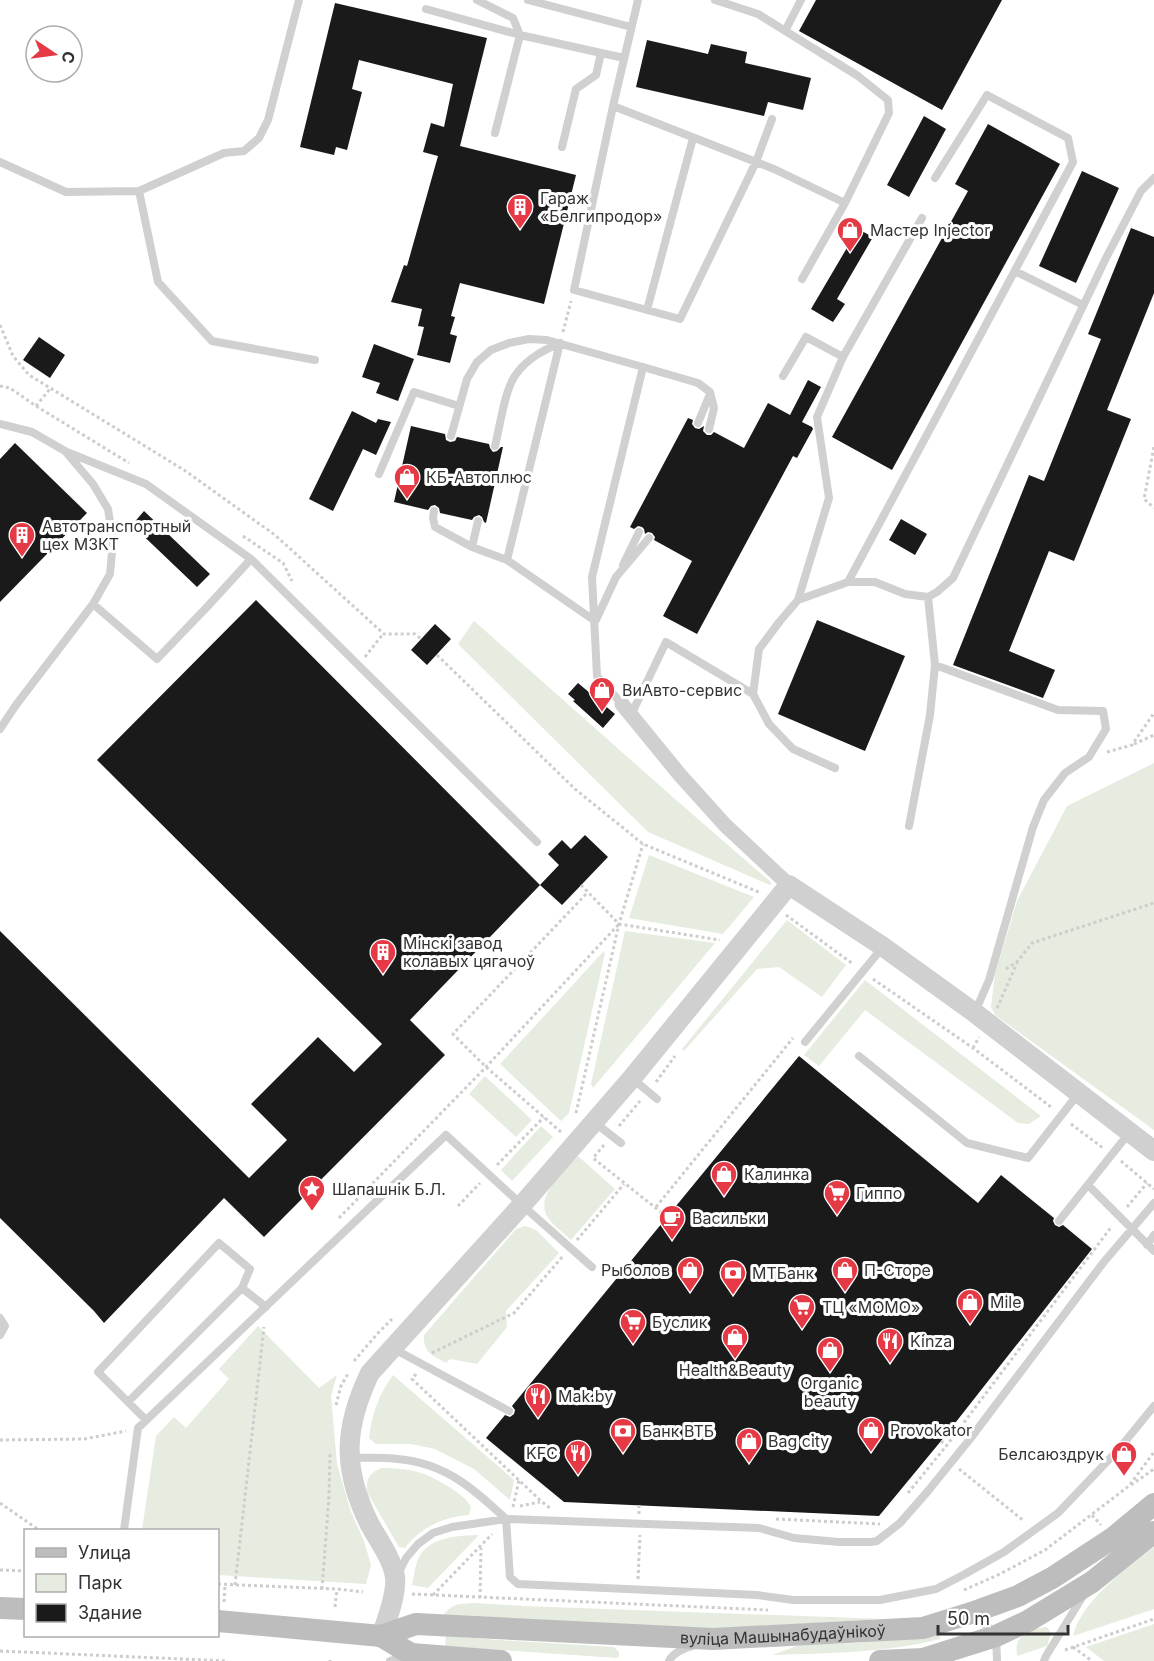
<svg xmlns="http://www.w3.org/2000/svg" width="1154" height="1661" viewBox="0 0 1154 1661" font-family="Inter,sans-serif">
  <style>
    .green { fill: #e6ecdf }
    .building { fill: #1a1a1a }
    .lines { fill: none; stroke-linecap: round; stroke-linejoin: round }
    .path { stroke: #cdcdcd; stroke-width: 3; stroke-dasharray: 3 3; stroke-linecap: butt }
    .service { stroke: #d0d0d0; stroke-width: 8 }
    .minor { stroke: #d0d0d0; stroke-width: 15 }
    .tertiary { stroke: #d0d0d0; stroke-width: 20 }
    .secondary { stroke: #bdbdbd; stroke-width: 22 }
    .labels { text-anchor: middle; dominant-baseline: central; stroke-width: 6; stroke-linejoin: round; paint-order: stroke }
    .poi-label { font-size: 16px; fill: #333; stroke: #fff; text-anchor: start }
    .street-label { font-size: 16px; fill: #333; stroke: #fff }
  </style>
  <rect width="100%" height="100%" fill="#fff"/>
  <path class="green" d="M474 621C573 708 671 797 772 883L770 885 648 832 458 644Z
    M1154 763V1130L995 1015 991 1007 995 974 1017 901 1067 806Z
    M649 855 754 897 723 934 629 918Z
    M787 920 846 965 822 997 779 967 757 969 684 1051 682 1049Z
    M625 931 715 943 593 1088 591 1084Z
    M603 952 605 953 569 1113 561 1121 500 1064Z
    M865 980 1041 1116 1029 1124 1018 1123 865 1010 819 1066 804 1055Z
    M485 1076 532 1120 516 1137 469 1094Z
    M541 1126 553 1137 512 1181 501 1170Z
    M578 1156 615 1189 571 1240C564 1233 552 1225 547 1216 535 1195 565 1171 578 1156Z
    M525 1226 536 1230 559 1253 506 1311 507 1327 477 1364 450 1359 446 1363C432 1355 423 1353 424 1335L516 1229Z
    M258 1326 319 1388 337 1375 331 1396 337 1464 351 1512 364 1541 371 1565 366 1584 218 1575V1530H142L156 1436 174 1417 186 1428 229 1379 219 1369Z
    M393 1375 514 1480 510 1500 474 1469 435 1449 411 1444H376L369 1438C372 1414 378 1396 393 1375Z
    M381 1468C395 1468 411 1469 424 1474 437 1479 465 1494 471 1507L469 1515C443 1517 421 1527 405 1548L399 1547 367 1492C366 1478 369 1474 381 1468Z
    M479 1535 428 1588 412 1585C414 1577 415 1565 419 1557 431 1536 458 1536 479 1535Z
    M1154 1547V1609L1073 1636C1081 1601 1126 1569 1154 1547Z
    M474 1603 523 1606 884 1619 709 1629 443 1616C452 1603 459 1604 474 1603Z
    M1154 1624V1661H1104L1086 1647Z
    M1047 1627 1051 1633 1047 1646 1017 1656C1017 1653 1016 1649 1017 1645 1019 1633 1037 1628 1047 1627Z
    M940 1634V1639C885 1653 828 1653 772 1655L800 1645 858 1643Z
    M446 1636 515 1641 614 1647 619 1652V1656L617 1658 445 1646Z"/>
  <path class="building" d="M816 0H1002L942 110 799 31Z
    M335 3 487 38 460 146 576 175 544 304 460 283 451 316 455 317 450 334 457 336 450 363 417 355 424 327 418 326 422 309 391 302 404 265 407 266 438 156 423 152 431 123 444 127 453 84 359 60 352 89 362 92 347 150 336 147 334 155 300 147Z
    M647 40 708 54 711 44 747 52 745 63 811 78 803 110 768 102 764 116 636 87Z
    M924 116 946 129 909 197 887 185Z
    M988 124 1060 164 892 470 832 437 968 191 955 184Z
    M1082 171 1119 188 1076 283 1039 266Z
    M1131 228 1154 237V293L1107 410 1131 419 1074 561 1049 551 1009 651 1055 670 1043 698 953 665 1029 475 1044 481 1101 339 1088 334Z
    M858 229 873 237 837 299 845 304 833 322 811 309Z
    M39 337 65 355 50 378 23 360Z
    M374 344 414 359 398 401 376 393 380 383 362 377Z
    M808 380 821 387 802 422 812 427 813 429 797 458 793 456 697 634 663 616 692 561 654 540 655 537 652 533 648 532 645 534 644 529 642 527 638 526 634 529 630 527 688 418 693 420 692 424 695 428 699 429 704 426 703 431 707 435H711L714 432 744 448 768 403 790 415Z
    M352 411 376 423 378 419 391 422 376 455 363 449 333 511 309 499Z
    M411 426 445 434 446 440 450 442 455 441 457 437 489 444 490 448 493 452 497 451 501 447H503L486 523 484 522 482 517 479 515 474 517 472 520 440 513 439 508 435 505 431 506 428 510 394 502Z
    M15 443 87 513 0 602V459Z
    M144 511 210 574 197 587 132 525Z
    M901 519 927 534 915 555 889 540Z
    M256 600 540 885 410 1020 445 1055 264 1237 224 1198 104 1323 94 1311 0 1218V931L249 1178 287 1140 251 1104 318 1037 354 1072 382 1044 97 760Z
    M817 620 905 656 865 751 778 714Z
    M435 624 451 639 427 665 411 650Z
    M578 683 615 714 603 728 573 701 575 700 568 694Z
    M585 835 608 857 562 905 540 885 559 865 548 854 562 840 571 849Z
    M799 1056 978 1203 1001 1175 1054 1218 1053 1221 1055 1225 1059 1227 1063 1225 1092 1249 941 1441 879 1516 564 1502 486 1438 505 1415 510 1417 514 1414 515 1410 512 1406Z"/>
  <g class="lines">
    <path class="path" d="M0 325 13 356 29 375 184 470 275 535 384 634H415L421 639
      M563 332 571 301
      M0 386 10 388 36 406 129 463
      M36 406 50 389
      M1154 447 1144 499 1154 508
      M243 536 283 563 292 581
      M437 655 575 789 643 844 761 893
      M365 657 383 634
      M1134 744 1154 735
      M1107 752 1132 745 1154 713
      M581 885 619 924 720 940
      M786 915 853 964
      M1006 969 1017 962 1032 943 1154 903
      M873 979 973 1048 1051 1107
      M997 1008 1017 963
      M973 1048 979 1037
      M656 1082 675 1056
      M576 1113 619 924 643 844
      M1071 1124 1103 1148
      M619 1126 640 1101
      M561 1132 486 1067 453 1034 588 892
      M604 1145 593 1158 667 1217
      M1121 1161 1154 1189
      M497 1165 544 1117
      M458 1206 480 1183
      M656 1207 793 1038
      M1127 1207 1147 1183
      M339 1218 486 1067 619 924
      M577 1240 624 1184
      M432 1353 514 1313 563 1256
      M354 1361 378 1333 392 1319
      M416 1374 412 1379 541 1501 551 1509
      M336 1405 341 1386 349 1372
      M0 1440 84 1439 126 1431
      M941 1441 947 1446
      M959 1469 1024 1521
      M1131 1485 1154 1469
      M908 1493 947 1445 1112 1226
      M0 1503 39 1530
      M639 1505V1514
      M520 1506 540 1502
      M513 1507 519 1480
      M1092 1515 1101 1525
      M776 1519 880 1524
      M0 1570 26 1571
      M638 1579 640 1535
      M218 1584 337 1589 363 1592
      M235 1585 264 1327
      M322 1589 329 1496 330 1453
      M964 1590 1000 1574 1045 1550 1129 1486 1154 1452
      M412 1594 768 1610
      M433 1595 492 1534
      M480 1598 481 1548
      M224 1602 225 1585
      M335 1607 337 1589
      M1073 1647 1092 1661
      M1065 1650 1154 1619
      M0 1651 228 1661
      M330 1661V1660"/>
    <path class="service" d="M477 0 513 18 520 35
      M528 0 631 27
      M638 0 613 106 774 169 845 203 802 279
      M715 0 758 14 858 76 888 100 889 113 845 203
      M426 9 520 35
      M785 31 801 0
      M613 106 574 290 680 319 756 162 772 119
      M495 133 520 35 624 58
      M562 147 576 89 596 75 601 53
      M0 162 66 192 139 191 224 153 244 151 259 138 268 120 299 0
      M139 191 158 282 212 341 315 360
      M1015 271 1083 305
      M647 310 693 138
      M643 367 698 383 710 392 714 408 709 429
      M783 376 806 337 843 357
      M698 423 710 394
      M0 424 32 432 65 451 93 484 108 509 113 541 110 574 93 604 16 705 0 729
      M451 436 467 379 477 362 491 350 509 343 529 339 547 340 643 367 592 577 597 676 622 704
      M495 446C500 426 505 387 517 373 528 358 544 350 560 343
      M67 452 146 484 251 559
      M379 474 414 392 459 406
      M434 511 433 518 435 527 472 547
      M478 521 472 547 507 560 595 621
      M507 560 560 343
      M623 565 639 532
      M848 582 1073 162 1068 138 987 95 935 178
      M928 597 935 665 1058 710 1103 711 1106 729 1089 757 1065 773 1044 800 1033 827 989 980 975 1012
      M798 600 829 498 817 417 843 357 922 218
      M93 604 157 659 207 607 251 559 537 842
      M596 620 616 577 649 538
      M631 715 666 642 753 694
      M835 768 793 749 769 724 753 694 759 649 780 621 798 600 848 582H875L905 594 928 597 937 592 953 578 1106 258 1141 191 1154 178
      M909 826 930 715 935 665
      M805 1042 882 948
      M859 1056 967 1143 1028 1158 1078 1094
      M633 1079 657 1099
      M594 1122 621 1143
      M1088 1185 1154 1251
      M1059 1221 1129 1133
      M1147 1245 1154 1235
      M242 1288 266 1307
      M0 1318 5 1326 0 1335
      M394 1349 509 1411
      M128 1402 242 1288 250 1269 219 1243 98 1372 146 1420
      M351 1458C367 1458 383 1457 398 1459 445 1463 474 1489 506 1519L510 1577 518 1584 757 1595 793 1600H880L936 1589 965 1574 1004 1552 1058 1513 1119 1449 1154 1406
      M124 1530 138 1428 446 1135 522 1205 592 1267
      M398 1574 406 1558 418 1544 433 1533 452 1527 506 1519 759 1528 794 1538 839 1542H871L877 1541 900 1523 928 1491 970 1439 1103 1263 1154 1203
      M975 1616 996 1634 997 1661
      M390 1661 405 1656
      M669 1661C673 1653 684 1648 692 1646
      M1044 1661 1046 1656 1083 1596"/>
    <path class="minor" d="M622 704 680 775 725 825 789 885"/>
    <path class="tertiary" d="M381 1636C387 1620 397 1594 395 1577 392 1558 378 1540 369 1523 342 1468 344 1427 370 1373L522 1205 632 1078 789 885 882 946 975 1013 1154 1151"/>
    <g class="secondary">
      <path d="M0 1608 26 1609"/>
      <path id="s1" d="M218 1621 381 1636 416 1624 713 1639 923 1628 971 1613 1018 1596 1052 1578 1113 1538 1154 1504"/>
      <path d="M381 1636 411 1654 501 1661"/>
      <path d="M880 1661 923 1659 996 1636 1028 1621 1092 1582 1154 1532"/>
    </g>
  </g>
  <defs>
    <g id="building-pin" transform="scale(1.35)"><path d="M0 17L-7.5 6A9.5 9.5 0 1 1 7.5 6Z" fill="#e63946" stroke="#fff"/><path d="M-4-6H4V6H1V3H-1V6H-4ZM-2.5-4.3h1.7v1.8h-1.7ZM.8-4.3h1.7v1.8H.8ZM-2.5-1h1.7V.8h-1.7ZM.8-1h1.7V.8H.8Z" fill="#fff"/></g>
    <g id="shop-pin" transform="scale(1.35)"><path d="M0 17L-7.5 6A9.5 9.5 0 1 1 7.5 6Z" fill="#e63946" stroke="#fff"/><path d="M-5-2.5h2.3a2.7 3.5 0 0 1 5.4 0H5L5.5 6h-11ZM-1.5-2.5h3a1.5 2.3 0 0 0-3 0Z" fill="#fff"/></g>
    <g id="sight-pin" transform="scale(1.35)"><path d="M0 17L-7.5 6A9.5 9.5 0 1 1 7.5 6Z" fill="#e63946" stroke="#fff"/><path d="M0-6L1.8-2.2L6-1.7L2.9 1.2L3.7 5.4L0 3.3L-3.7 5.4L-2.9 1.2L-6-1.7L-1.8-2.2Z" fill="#fff"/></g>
    <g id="supermarket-pin" transform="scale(1.35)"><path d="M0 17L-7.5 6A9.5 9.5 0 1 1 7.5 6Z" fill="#e63946" stroke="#fff"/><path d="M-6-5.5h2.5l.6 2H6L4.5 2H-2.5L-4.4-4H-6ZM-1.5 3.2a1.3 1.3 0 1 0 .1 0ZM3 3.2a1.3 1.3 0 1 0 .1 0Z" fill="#fff"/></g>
    <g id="cafe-pin" transform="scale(1.35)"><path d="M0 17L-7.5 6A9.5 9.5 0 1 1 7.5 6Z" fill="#e63946" stroke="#fff"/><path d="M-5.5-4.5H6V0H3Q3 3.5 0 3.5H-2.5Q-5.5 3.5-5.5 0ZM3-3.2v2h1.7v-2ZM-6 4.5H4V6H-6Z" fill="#fff"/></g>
    <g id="bank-pin" transform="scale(1.35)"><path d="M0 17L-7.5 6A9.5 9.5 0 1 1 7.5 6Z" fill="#e63946" stroke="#fff"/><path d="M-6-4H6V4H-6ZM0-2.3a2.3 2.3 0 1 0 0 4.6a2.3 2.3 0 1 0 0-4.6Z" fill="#fff"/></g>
    <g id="restaurant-pin" transform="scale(1.35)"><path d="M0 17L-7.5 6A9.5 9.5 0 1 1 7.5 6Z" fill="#e63946" stroke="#fff"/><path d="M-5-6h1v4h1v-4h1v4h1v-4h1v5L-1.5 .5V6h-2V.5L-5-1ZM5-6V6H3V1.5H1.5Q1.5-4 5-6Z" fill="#fff"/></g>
  </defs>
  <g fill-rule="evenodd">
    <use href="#building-pin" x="520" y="207"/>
    <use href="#shop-pin" x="850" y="230"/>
    <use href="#shop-pin" x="407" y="477"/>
    <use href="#building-pin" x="22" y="535"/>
    <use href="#shop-pin" x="602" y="690"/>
    <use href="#building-pin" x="383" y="952"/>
    <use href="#shop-pin" x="724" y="1174"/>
    <use href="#sight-pin" x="312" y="1189"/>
    <use href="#supermarket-pin" x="837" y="1193"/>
    <use href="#cafe-pin" x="672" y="1218"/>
    <use href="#shop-pin" x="690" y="1270"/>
    <use href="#shop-pin" x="845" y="1270"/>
    <use href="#bank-pin" x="733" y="1273"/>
    <use href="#shop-pin" x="970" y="1302"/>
    <use href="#supermarket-pin" x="802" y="1307"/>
    <use href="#supermarket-pin" x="633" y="1322"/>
    <use href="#shop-pin" x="735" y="1337"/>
    <use href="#restaurant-pin" x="890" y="1341"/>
    <use href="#shop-pin" x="830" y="1350"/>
    <use href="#restaurant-pin" x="538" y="1396"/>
    <use href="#shop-pin" x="871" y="1430"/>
    <use href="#bank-pin" x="623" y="1431"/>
    <use href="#shop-pin" x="749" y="1441"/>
    <use href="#restaurant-pin" x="578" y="1453"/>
    <use href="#shop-pin" x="1124" y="1454"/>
  </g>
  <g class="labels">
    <g class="poi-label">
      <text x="540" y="198">Гараж<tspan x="540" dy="18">«Белгипродор»</tspan></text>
      <text x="870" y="230">Мастер Injector</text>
      <text x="426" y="477">КБ-Автоплюс</text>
      <text x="42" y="526">Автотранспортный<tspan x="42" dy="18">цех МЗКТ</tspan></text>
      <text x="622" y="690">ВиАвто-сервис</text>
      <text x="403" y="943">Мінскі завод<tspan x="403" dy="18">колавых цягачоў</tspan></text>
      <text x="744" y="1174">Калинка</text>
      <text x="332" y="1189">Шапашнік Б.Л.</text>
      <text x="856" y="1193">Гиппо</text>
      <text x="692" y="1218">Васильки</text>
      <text x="670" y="1270" text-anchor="end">Рыболов</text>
      <text x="864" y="1270">П-Сторе</text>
      <text x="752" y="1273">МТБанк</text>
      <text x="990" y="1302">Mile</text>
      <text x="822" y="1307">ТЦ «МОМО»</text>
      <text x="652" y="1322">Буслик</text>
      <text x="910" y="1341">Kinza</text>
      <text x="735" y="1370" text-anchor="middle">Health&amp;Beauty</text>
      <text x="830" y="1383" text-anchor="middle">Organic<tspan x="830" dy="18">beauty</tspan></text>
      <text x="558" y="1396">Mak.by</text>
      <text x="890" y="1430">Provokator</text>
      <text x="642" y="1431">Банк ВТБ</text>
      <text x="768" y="1441">Bag city</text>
      <text x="558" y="1453" text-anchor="end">KFC</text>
      <text x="1104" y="1454" text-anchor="end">Белсаюздрук</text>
    </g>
    <g class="street-label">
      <text stroke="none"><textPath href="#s1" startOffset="568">вуліца Машынабудаўнікоў</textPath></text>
    </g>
  </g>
  <rect x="24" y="1529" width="195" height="108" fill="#ffffff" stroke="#adadad" stroke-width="1.5"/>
  <rect x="36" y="1548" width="30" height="9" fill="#bdbdbd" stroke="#adadad" stroke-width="1.5"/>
  <text x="78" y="1559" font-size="18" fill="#333333">Улица</text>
  <rect x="36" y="1574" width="30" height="18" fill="#e6ecdf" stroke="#adadad" stroke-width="1.5"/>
  <text x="78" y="1589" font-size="18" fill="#333333">Парк</text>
  <rect x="36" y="1604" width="30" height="18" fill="#1a1a1a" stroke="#adadad" stroke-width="1.5"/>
  <text x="78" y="1619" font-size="18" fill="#333333">Здание</text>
  <g transform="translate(54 54) rotate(103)"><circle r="28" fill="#ffffff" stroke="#adadad" stroke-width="1.5"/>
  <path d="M0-4.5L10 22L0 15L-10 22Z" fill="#e63946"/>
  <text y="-9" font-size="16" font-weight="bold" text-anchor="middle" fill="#333333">С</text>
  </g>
  <path d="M938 1625v9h130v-9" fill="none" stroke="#333333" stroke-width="3"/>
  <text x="947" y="1625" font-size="18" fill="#333333" stroke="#ffffff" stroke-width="4.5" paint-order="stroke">50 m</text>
</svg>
